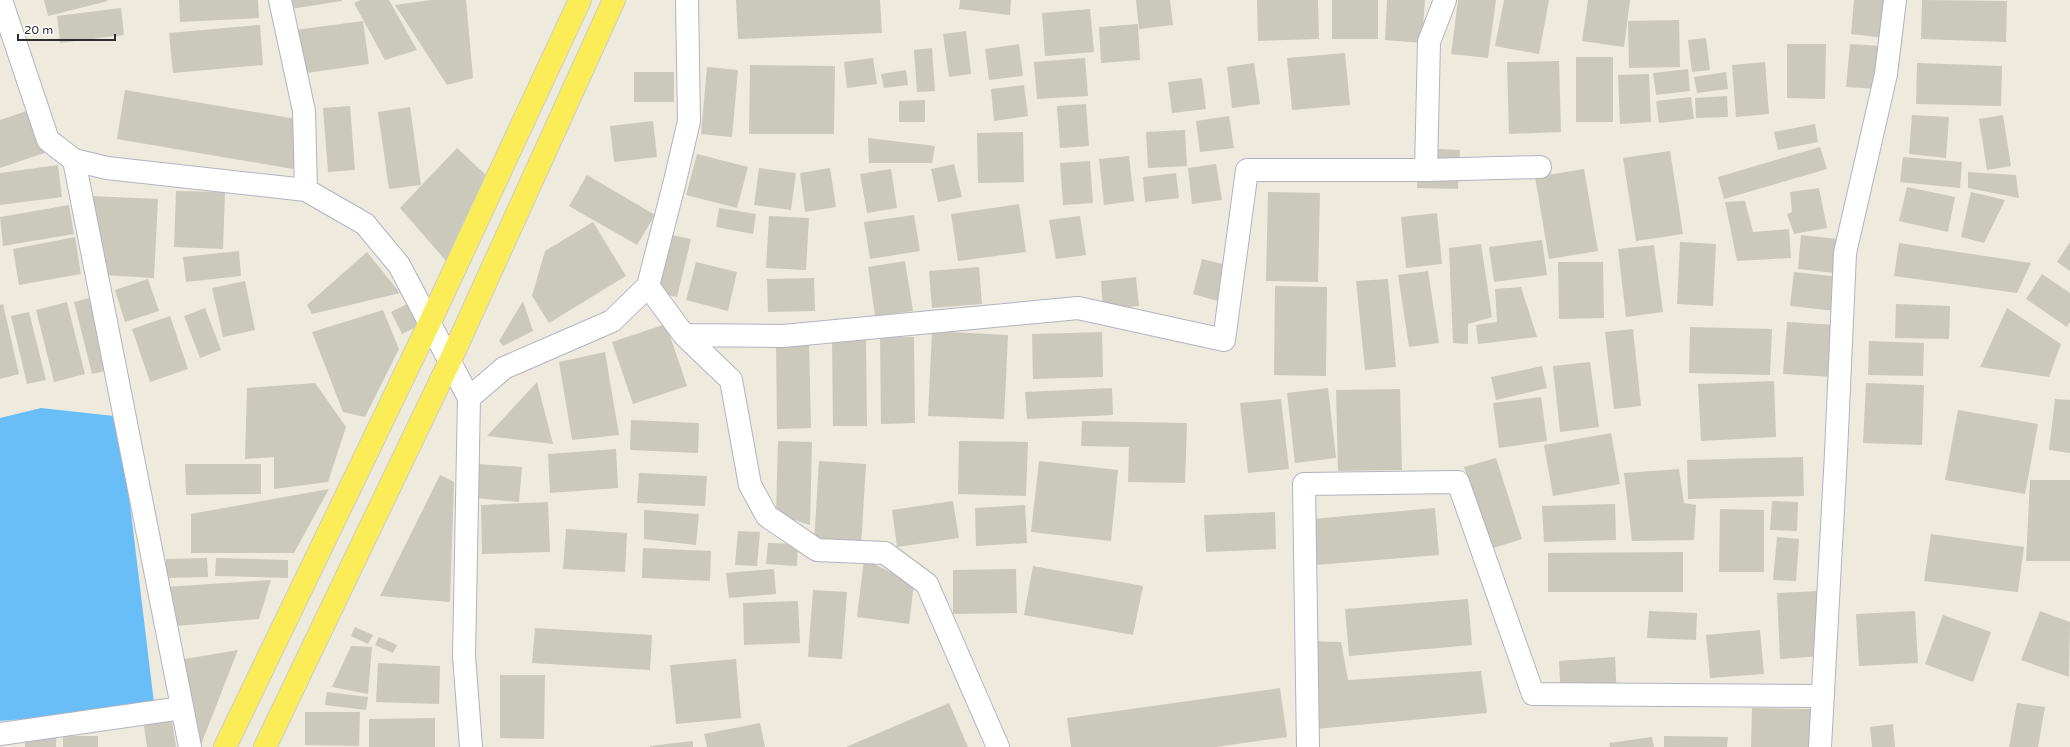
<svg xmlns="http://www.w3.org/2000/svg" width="2070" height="747" viewBox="0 0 2070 747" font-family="'Varela Round',sans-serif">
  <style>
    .water { fill: #6abef8 }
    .building { fill: #cbc8bc }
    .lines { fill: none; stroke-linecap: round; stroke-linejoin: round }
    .minor-casing { stroke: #b2b3c1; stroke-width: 24 }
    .major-casing { stroke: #cdcdcd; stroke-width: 24 }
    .minor { stroke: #fff; stroke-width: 22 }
    .major { stroke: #fbed57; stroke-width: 22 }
  </style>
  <rect width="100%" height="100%" fill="#efeade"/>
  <path class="water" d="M41 408 114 416 125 463 154 703 100 713 0 721V418Z"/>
  <path class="building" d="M44 0H107L108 1 48 16Z
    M179 0H258L259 18 180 22Z
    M289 0H342V1L290 9Z
    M361 0H389L417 50 385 60 354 3Z
    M431 0H466L473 78 447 85 395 5Z
    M736 0H880L882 33 738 39Z
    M960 0H1011L1010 15 959 9Z
    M1136 0H1170L1173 25 1139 29Z
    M1257 0H1318L1319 39 1258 41Z
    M1332 0H1378V39H1332Z
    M1387 0H1425L1422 43 1385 40Z
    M1458 0H1496L1488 58 1451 54Z
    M1504 0H1549L1539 54 1495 46Z
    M1588 0H1630L1624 47 1582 41Z
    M1854 0H1889L1885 38 1851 34Z
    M1922 0 2007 1 2006 42 1921 39Z
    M121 8 124 35 60 43 57 16Z
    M1090 9 1094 52 1045 56 1042 13Z
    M1679 20 1680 67 1629 68 1628 21Z
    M363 21 369 64 286 76 280 32Z
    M1138 24 1140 60 1101 63 1099 27Z
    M260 25 263 65 173 73 169 33Z
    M966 31 971 74 949 77 943 34Z
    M1706 38 1710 70 1692 72 1688 40Z
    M1019 44 1023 76 989 80 985 49Z
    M1787 44H1826L1825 99 1787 98Z
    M1850 44 1882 46 1878 89 1846 87Z
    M932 48 935 91 917 92 914 50Z
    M1345 53 1350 105 1292 110 1287 58Z
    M1576 57H1613V122H1576Z
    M873 58 877 84 847 88 844 62Z
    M1085 58 1088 96 1037 99 1034 62Z
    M1559 61 1561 132 1509 134 1507 62Z
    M1765 62 1769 114 1736 117 1732 65Z
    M1254 63 1260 104 1232 108 1227 67Z
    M1917 63 2002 66 2001 106 1916 104Z
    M750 65 835 66 834 134H749Z
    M707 67 738 70 732 137 701 134Z
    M1688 69 1690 91 1656 95 1653 73Z
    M906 70 908 85 884 88 881 74Z
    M634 72H674V102H634Z
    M1726 72 1728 89 1697 93 1694 77Z
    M1649 74 1651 122 1620 124 1618 75Z
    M1202 78 1206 109 1172 113 1168 82Z
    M1024 85 1028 116 994 121 991 89Z
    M125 90 302 120 293 169 117 139Z
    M1727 96 1728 117 1696 118 1695 98Z
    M1691 97 1694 119 1659 123 1656 101Z
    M925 100V122H899V101Z
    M47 104 62 147 0 168V120Z
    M1086 104 1089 146 1060 148 1057 106Z
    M350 106 355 170 328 172 323 108Z
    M410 107 421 185 389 189 378 112Z
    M1912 115 1949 117 1946 158 1909 154Z
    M2003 115 2011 166 1987 170 1979 119Z
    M1229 116 1234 148 1200 152 1196 121Z
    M653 121 657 157 614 162 610 126Z
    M1815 124 1818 142 1778 150 1774 132Z
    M1185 130 1187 166 1148 168 1146 132Z
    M1023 132 1024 182 978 183 977 133Z
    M868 138 935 146 932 163H869Z
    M1820 147 1827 169 1724 199 1718 177Z
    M457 148 489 178 447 262 400 208Z
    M1418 148 1460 150 1458 189 1417 188Z
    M1670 151 1683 234 1636 241 1623 158Z
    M697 154 748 167 737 208 686 195Z
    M1129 156 1134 201 1104 205 1099 159Z
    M1903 157 1962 162 1960 188 1900 182Z
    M1090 161 1093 203 1063 205 1060 163Z
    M954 164 962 197 938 202 931 169Z
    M1216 164 1222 200 1192 204 1188 168Z
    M58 165 62 197 0 205V173Z
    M759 168 796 173 791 210 754 205Z
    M830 168 836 207 805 212 800 173Z
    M891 169 897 208 867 213 860 174Z
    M1584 169 1598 251 1549 259 1535 177Z
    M1968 172 2016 175 2019 198 1968 188Z
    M1176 173 1179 198 1145 202 1143 177Z
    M587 175 655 215 637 245 569 206Z
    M1907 187 1955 197 1948 232 1899 221Z
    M1819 188 1827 228 1794 234 1787 214 1792 212 1790 192Z
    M176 191 225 192 223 249 174 247Z
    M1268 192 1320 193 1318 282 1266 281Z
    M1971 192 2005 200 1984 243 1961 237Z
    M91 196 158 199 154 278 87 274Z
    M1745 201 1753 232 1789 229 1791 258 1737 261 1725 202Z
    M1019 204 1026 252 958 261 951 214Z
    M69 205 74 234 3 246 0 217Z
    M719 208 756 214 753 234 716 227Z
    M1437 213 1442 264 1406 268 1401 217Z
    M914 215 920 251 870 259 864 222Z
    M769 216 809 218 806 270 766 268Z
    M1080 216 1086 255 1056 259 1049 220Z
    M593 222 626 276 549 323 532 296 545 251Z
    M667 234 691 239 677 297 653 292Z
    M1801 235 1857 241 1853 275 1798 269Z
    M75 237 81 274 19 285 13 249Z
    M1542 240 1547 275 1494 282 1489 247Z
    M1680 242 1716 244 1713 306 1677 304Z
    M2070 242V271L2057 262Z
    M1899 243 2031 263 2017 293 1894 276Z
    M1481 244 1492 317 1468 324V344L1453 343 1449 248Z
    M1654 245 1663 312 1626 317 1618 249Z
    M239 251 241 276 186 282 183 257Z
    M367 252 400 293 312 314 307 305Z
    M1202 259 1231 266 1221 302 1193 294Z
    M905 261 913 311 875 316 868 267Z
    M696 262 737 272 728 311 686 300Z
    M1558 262H1603L1604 318 1559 319Z
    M979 267 982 304 932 308 929 271Z
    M1428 271 1439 343 1409 347 1398 275Z
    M1794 272 1850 278 1845 312 1790 306Z
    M2042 274 2070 293V322L2067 327 2026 299Z
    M1136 277 1139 306 1103 310 1101 281Z
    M814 278 815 311 768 312 767 279Z
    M148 279 159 311 125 322 115 290Z
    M1388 279 1396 367 1365 370 1356 281Z
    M245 281 255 330 223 337 212 288Z
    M1275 286 1327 287 1326 376 1274 375Z
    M1521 287 1537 337 1478 344 1476 325 1497 322 1495 289Z
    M104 294 122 367 92 374 74 302Z
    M523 301 533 331 503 346 499 341Z
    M67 302 85 374 54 382 36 310Z
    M409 303 420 325 402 334 391 312Z
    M3 304 19 374 0 379V305Z
    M1896 304 1950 306 1949 339 1895 338Z
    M205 308 221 350 200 358 184 316Z
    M2007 308 2061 344 2049 377 1980 367Z
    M383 310 399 349 365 417 343 412 312 332Z
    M29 312 46 380 27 384 11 316Z
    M170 316 188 369 150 382 132 329Z
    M1787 322 1838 325 1834 377 1783 374Z
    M666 324 687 386 633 404 612 342Z
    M1690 327 1772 329 1770 375 1689 373Z
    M1633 329 1641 406 1614 409 1605 332Z
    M932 331 1008 335 1004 419 928 416Z
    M1102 332 1103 377 1033 379 1032 334Z
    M880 337H914L915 423 881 424Z
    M832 339H866L867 426H833Z
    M776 341H809L811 428 777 429Z
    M1869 341 1924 343 1923 376 1868 375Z
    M605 352 619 435 572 440 559 362Z
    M1590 362 1599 427 1560 432 1553 366Z
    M1542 366 1547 388 1496 400 1491 377Z
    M1774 381 1776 437 1701 441 1698 384Z
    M537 382 553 444 487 436Z
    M315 383 346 427 328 482 274 489V457L245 459 247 388Z
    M1866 383 1924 385 1922 445 1863 443Z
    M1112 388 1113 415 1027 419 1025 392Z
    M1328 388 1336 458 1295 463 1287 393Z
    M1400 389 1402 470 1338 471 1336 390Z
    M1541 397 1547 441 1499 448 1493 403Z
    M1281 399 1289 469 1248 473 1240 403Z
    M2055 399 2070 400V453L2049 450Z
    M1958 410 2038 424 2025 494 1945 480Z
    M631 420 699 423 698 453 630 450Z
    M1082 421 1187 423 1185 483 1128 482 1129 447 1081 446Z
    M1611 433 1620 484 1553 496 1544 445Z
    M778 441 812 442 810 525 776 514Z
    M959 441 1028 442 1026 496 958 494Z
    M616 449 618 488 550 493 548 454Z
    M1803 457 1804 496 1688 499 1687 460Z
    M1496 458 1522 539 1490 549 1464 467Z
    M819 461 866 464 861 546 814 543Z
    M1039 461 1118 470 1111 541 1031 532Z
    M185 464H261V494L186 495Z
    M477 464 522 467 519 502 474 498Z
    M1679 469 1684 503 1696 505 1694 540 1632 541 1624 473Z
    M639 473 707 476 705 506 637 503Z
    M440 475 454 482 450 602 380 596Z
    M2030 480H2070V561H2026Z
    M329 489 294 553H191V514Z
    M953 501 959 538 897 547 892 510Z
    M1772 501 1798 502 1797 531 1770 530Z
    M548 502 550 552 482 554 481 505Z
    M1615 504 1616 540 1544 542 1542 506Z
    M1025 505 1027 543 976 546 975 508Z
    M1435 508 1439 555 1316 565 1312 519Z
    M1720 509 1764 510V572H1719Z
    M644 510 699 514 696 545 644 539Z
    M1275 512 1276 549 1206 552 1204 515Z
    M566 529 627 533 625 572 563 569Z
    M738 531 760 532 757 566 735 565Z
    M1931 534 2024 547 2018 592 1924 581Z
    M1777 537 1799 539 1796 581 1773 580Z
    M768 543 798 544 797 566 766 564Z
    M643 548 711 551 710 581 642 578Z
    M1683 552V592H1548V553Z
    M207 558 208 577 166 578V559Z
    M216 558 288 560V578L215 576Z
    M864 559 914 584 909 624 857 617Z
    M1033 566 1143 586 1133 635 1024 615Z
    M774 569 776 594 729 598 726 573Z
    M1016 569 1017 613 953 614V570Z
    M271 580 259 619 175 626 165 587Z
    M813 590 847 592 842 659 808 657Z
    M1818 591 1822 656 1780 659 1777 593Z
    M1468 599 1472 645 1349 656 1345 609Z
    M798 601 800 643 744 645 743 603Z
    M1649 611 1697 613 1696 640 1647 638Z
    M1915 611 1918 663 1859 666 1856 614Z
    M2040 611 2070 622 2069 677 2021 660Z
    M1943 615 1991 632 1973 682 1925 664Z
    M355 627 373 635 368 644 351 636Z
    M535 628 652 635 650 670 532 663Z
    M1760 630 1764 674 1710 678 1706 635Z
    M379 637 397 645 393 653 375 645Z
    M1310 641 1341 642 1348 680 1481 671 1487 713 1315 729Z
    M351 646 372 647 368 694 332 687Z
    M238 650 200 747 167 662Z
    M1615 657 1617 699 1561 702 1559 661Z
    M736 659 741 718 676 724 670 665Z
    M378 663 440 666 439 704 376 702Z
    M500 675H545L544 739 500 738Z
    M1280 688 1287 737 1216 747H1071L1067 718Z
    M327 692 368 697 366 710 325 705Z
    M949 703 968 747H846Z
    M2017 703 2045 707 2038 747H2009Z
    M1752 708 1815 709 1814 747H1751Z
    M305 712H360L359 746 305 745Z
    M171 714 176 747H147L143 719Z
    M435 718V747H369V719Z
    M26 721 57 722 56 747H25Z
    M760 723 765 747H707L704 734Z
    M1893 724 1895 747H1872L1870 727Z
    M63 736H98V747H63Z
    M1664 736 1728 737 1727 747H1664Z
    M1652 737 1654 747H1610L1609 743Z
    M693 741V747H650V746Z"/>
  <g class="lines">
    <g class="minor-casing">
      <path id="minor" d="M1 0 48 140 74 160 107 168 306 190 365 224 399 265 469 398
        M280 0 304 111 306 190
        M1445 0 1429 42 1426 170 1540 167
        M74 160 190 747
        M648 286 684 335 731 380 750 485 767 516 817 550 885 553 927 584 998 747
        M684 335 783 336 1078 308 1224 340 1247 170H1426
        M0 734 182 708
        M471 747 464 656 469 398 504 368 612 321 648 286 675 181 689 121 687 0
        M1308 747 1304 484 1458 482 1533 694 1823 696
        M1820 747 1836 453 1845 253 1886 74 1895 0"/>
    </g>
    <g class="major-casing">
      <path id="major" d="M225 747 430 322 580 0
        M265 747 450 361 614 0"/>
    </g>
    <use href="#minor" class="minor"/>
    <use href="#major" class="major"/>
  </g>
  <path d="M18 34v6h97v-6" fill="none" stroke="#2d2d2d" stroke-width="2"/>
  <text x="24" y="34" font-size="12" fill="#2d2d2d" stroke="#ffffff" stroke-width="3" paint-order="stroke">20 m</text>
</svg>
